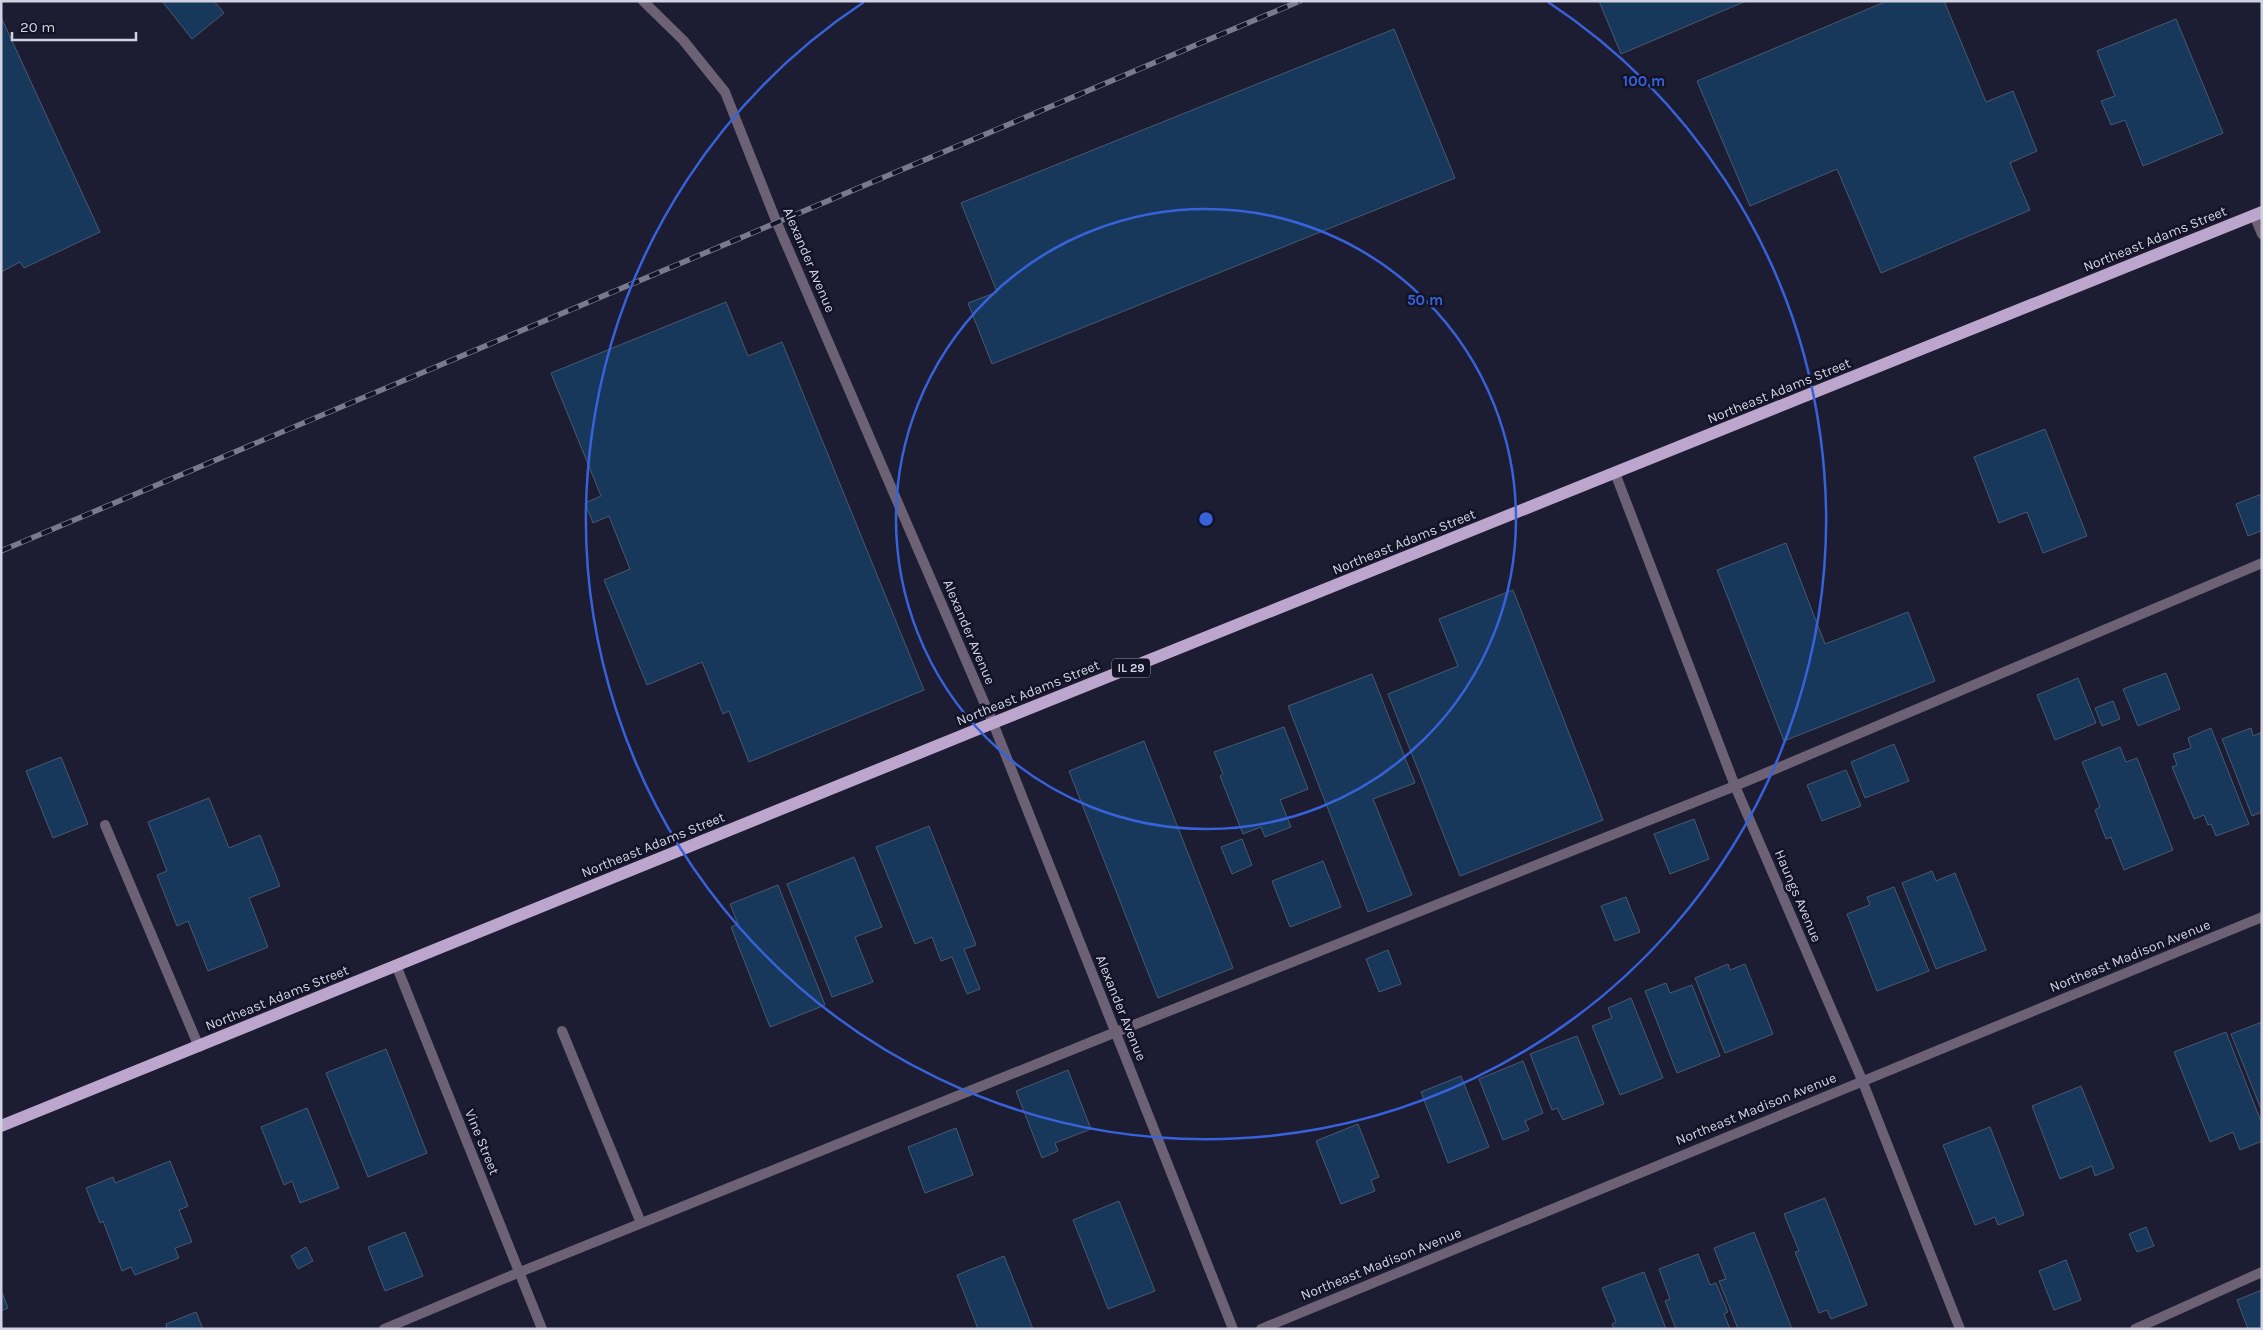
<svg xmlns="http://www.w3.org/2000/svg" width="2263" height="1330" viewBox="0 0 2263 1330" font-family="Karla,sans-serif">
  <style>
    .building { fill: #17385b; stroke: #485a70 }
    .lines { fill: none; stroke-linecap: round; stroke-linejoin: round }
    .service { stroke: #6d6275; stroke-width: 10 }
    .minor { stroke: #6d6275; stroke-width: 10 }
    .primary { stroke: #bda6cd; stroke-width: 12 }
    .rail-casing { stroke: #797a8c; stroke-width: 5.5 }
    .rail { stroke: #131328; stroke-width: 4; stroke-dasharray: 11; stroke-linecap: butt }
    .ring { fill: none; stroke: #3862da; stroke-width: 2.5 }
    .labels { text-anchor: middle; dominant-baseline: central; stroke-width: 5; stroke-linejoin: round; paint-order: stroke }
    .shield { fill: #131328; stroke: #99a; stroke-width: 1 }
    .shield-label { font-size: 12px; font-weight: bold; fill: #d2d3e2 }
    .street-label { font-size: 14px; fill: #d2d3e2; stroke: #131328 }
    .centre { fill: #3862da; stroke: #131328; stroke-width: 2.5 }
    .ring-label { font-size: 15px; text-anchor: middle; font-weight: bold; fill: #3862da; stroke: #131328; stroke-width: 5; stroke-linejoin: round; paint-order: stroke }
  </style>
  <rect width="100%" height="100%" fill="#1c1c32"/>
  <path class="building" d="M162 1H214L224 13 192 39Z
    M1599 1H1746L1621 54Z
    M1887 1H1944L1986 102 2013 91 2037 151 2010 163 2030 210 1881 273 1837 169 1750 206 1697 81Z
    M1 17 100 232 24 268 20 262 1 272Z
    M2176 19 2223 133 2143 166 2125 120 2111 125 2101 101 2115 96 2097 51Z
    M1394 29 1455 178 992 364 968 303 997 292 961 203Z
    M726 302 748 356 782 342 924 690 749 762 729 711 723 714 702 662 647 685 604 580 630 569 609 516 593 523 585 503 601 496 551 373Z
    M2045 429 2087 536 2043 553 2027 512 1999 523 1974 457Z
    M2262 494V534L2261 531 2248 536 2236 504Z
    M1786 543 1825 644 1908 612 1935 681 1784 741 1717 570Z
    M1513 590 1603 820 1460 876 1388 694 1458 666 1439 619Z
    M2166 673 2180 709 2138 726 2123 689Z
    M1372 674 1415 783 1373 799 1412 895 1368 912 1288 706Z
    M2078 678 2096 723 2055 740 2037 695Z
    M2113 701 2120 719 2102 726 2095 708Z
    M1284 727 1308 789 1280 800 1291 827 1265 837 1261 827 1243 834 1220 776 1223 774 1214 752Z
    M2211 728 2249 824 2216 836 2211 824 2208 825 2204 815 2194 819 2172 767 2177 765 2173 754 2191 748 2188 738Z
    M2251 728 2253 736 2262 732V812L2252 816 2222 739Z
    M1144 741 1233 968 1158 998 1069 771Z
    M1894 744 1909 781 1865 798 1851 762Z
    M2120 747 2126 762 2137 758 2173 850 2124 870 2111 837 2106 839 2095 810 2100 807 2082 762Z
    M61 757 88 824 53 838 26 771Z
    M1846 770 1861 806 1822 821 1807 785Z
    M209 798 229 848 260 835 280 886 249 898 268 947 208 971 188 921 177 926 157 875 167 871 148 822Z
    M1694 819 1709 859 1670 874 1654 834Z
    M929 826 976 945 964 949 980 989 967 994 952 957 941 961 932 937 915 944 876 847Z
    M1242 839 1252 865 1232 874 1221 847Z
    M854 857 882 927 855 937 873 982 832 997 787 884Z
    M1323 861 1341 907 1290 927 1272 881Z
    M1932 871 1936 881 1955 873 1986 950 1936 969 1902 883Z
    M778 885 825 1005 770 1027 731 927 738 924 730 904Z
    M1894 887 1929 971 1877 991 1847 914 1870 905 1867 897Z
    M1626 897 1640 932 1615 941 1601 906Z
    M1388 950 1401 984 1379 992 1366 959Z
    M1728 964 1730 970 1745 964 1773 1034 1725 1053 1695 978Z
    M1666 983 1670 993 1692 985 1720 1056 1677 1073 1645 991Z
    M1631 998 1663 1078 1620 1095 1592 1026 1612 1018 1608 1008Z
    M2262 1022V1109H2261L2231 1034Z
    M2226 1032 2262 1124V1141L2240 1150 2233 1132 2210 1142 2174 1052Z
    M1577 1036 1604 1104 1563 1120 1557 1108 1552 1110 1530 1054Z
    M386 1049 427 1153 368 1177 326 1073Z
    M1523 1061 1543 1113 1525 1121 1529 1130 1503 1140 1479 1079Z
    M1068 1070 1091 1129 1055 1143 1058 1151 1042 1158 1016 1091Z
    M1461 1076 1489 1147 1448 1163 1421 1092Z
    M2081 1086 2114 1168 2095 1176 2092 1166 2060 1179 2032 1106Z
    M307 1108 339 1188 300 1203 292 1181 284 1185 261 1127Z
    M1358 1124 1379 1177 1371 1180 1375 1191 1341 1204 1316 1141Z
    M1990 1127 2024 1215 1998 1225 1995 1217 1975 1225 1943 1145Z
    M956 1128 973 1175 925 1193 908 1147Z
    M170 1161 188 1206 179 1210 192 1242 175 1248 179 1258 135 1275 131 1267 122 1271 103 1221 100 1223 86 1188 113 1177 115 1183Z
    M1825 1198 1867 1305 1831 1319 1827 1310 1819 1313 1795 1252 1799 1251 1784 1214Z
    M1119 1201 1155 1291 1108 1309 1073 1220Z
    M2146 1227 2154 1246 2137 1252 2129 1234Z
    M405 1232 423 1276 385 1291 368 1247Z
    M1754 1232 1792 1329H1738L1719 1281 1726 1279 1714 1248Z
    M306 1247 313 1261 298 1269 291 1256Z
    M1698 1254 1710 1285 1716 1283 1728 1312 1724 1314 1730 1329H1676L1665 1301 1670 1299 1659 1269Z
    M1004 1256 1033 1329H978L957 1275Z
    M2066 1260 2081 1300 2054 1310 2039 1271Z
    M1644 1272 1666 1329H1614L1612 1324 1616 1322 1602 1288Z
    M1 1290 8 1308 1 1311Z
    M2262 1290V1329H2248L2237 1300Z
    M196 1312 203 1329H167L166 1324Z"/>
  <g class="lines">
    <path class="service" d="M105 825 199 1047
      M562 1031 641 1223
      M384 1329 520 1272 1116 1032 1735 786 2262 563
      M2135 1329 2262 1272"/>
    <path class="minor" d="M643 1 683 40 725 92 777 223 993 723 1233 1329
      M2254 215 2262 234
      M1615 473 1735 786 1862 1080 1960 1329
      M396 965 542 1329
      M1261 1329 2262 917"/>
    <path class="primary" d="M1 1126 993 723 2262 212"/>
    <g class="rail-casing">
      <path id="rail" d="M1 551 1300 1"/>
    </g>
    <use href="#rail" class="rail"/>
  </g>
  <g class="ring">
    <circle cx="1206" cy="519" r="310"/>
    <path d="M1548 2A620 620 0 1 1 864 2"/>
  </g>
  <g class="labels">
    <rect class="shield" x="1112" y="658.5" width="38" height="19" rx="4"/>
    <g class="shield-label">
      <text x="1131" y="668">IL 29</text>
    </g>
    <g class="street-label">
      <text transform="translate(2155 239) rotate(-22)">Northeast Adams Street</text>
      <text transform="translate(809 260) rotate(67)">Alexander Avenue</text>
      <text transform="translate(1779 391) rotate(-22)">Northeast Adams Street</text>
      <text transform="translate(1404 542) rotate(-22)">Northeast Adams Street</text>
      <text transform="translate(969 632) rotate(67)">Alexander Avenue</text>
      <text transform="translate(1028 693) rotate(-22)">Northeast Adams Street</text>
      <text transform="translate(653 845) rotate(-22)">Northeast Adams Street</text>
      <text transform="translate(1798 896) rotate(67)">Haungs Avenue</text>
      <text transform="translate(2130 956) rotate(-22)">Northeast Madison Avenue</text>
      <text transform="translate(277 998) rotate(-22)">Northeast Adams Street</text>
      <text transform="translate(1121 1008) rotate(68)">Alexander Avenue</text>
      <text transform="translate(1756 1109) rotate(-22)">Northeast Madison Avenue</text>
      <text transform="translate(482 1142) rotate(68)">Vine Street</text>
      <text transform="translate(1381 1264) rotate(-22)">Northeast Madison Avenue</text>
    </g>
  </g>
  <circle cx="1206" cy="519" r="8" class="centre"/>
  <g class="ring-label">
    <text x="1644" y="86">100 m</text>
    <text x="1425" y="305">50 m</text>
  </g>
  <rect width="2263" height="1330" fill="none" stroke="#d2d3e2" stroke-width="5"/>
  <path d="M12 32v8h124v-8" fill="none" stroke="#d2d3e2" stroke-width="2.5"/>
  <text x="20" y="32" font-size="15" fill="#d2d3e2" stroke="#131328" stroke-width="4" paint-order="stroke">20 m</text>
</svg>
